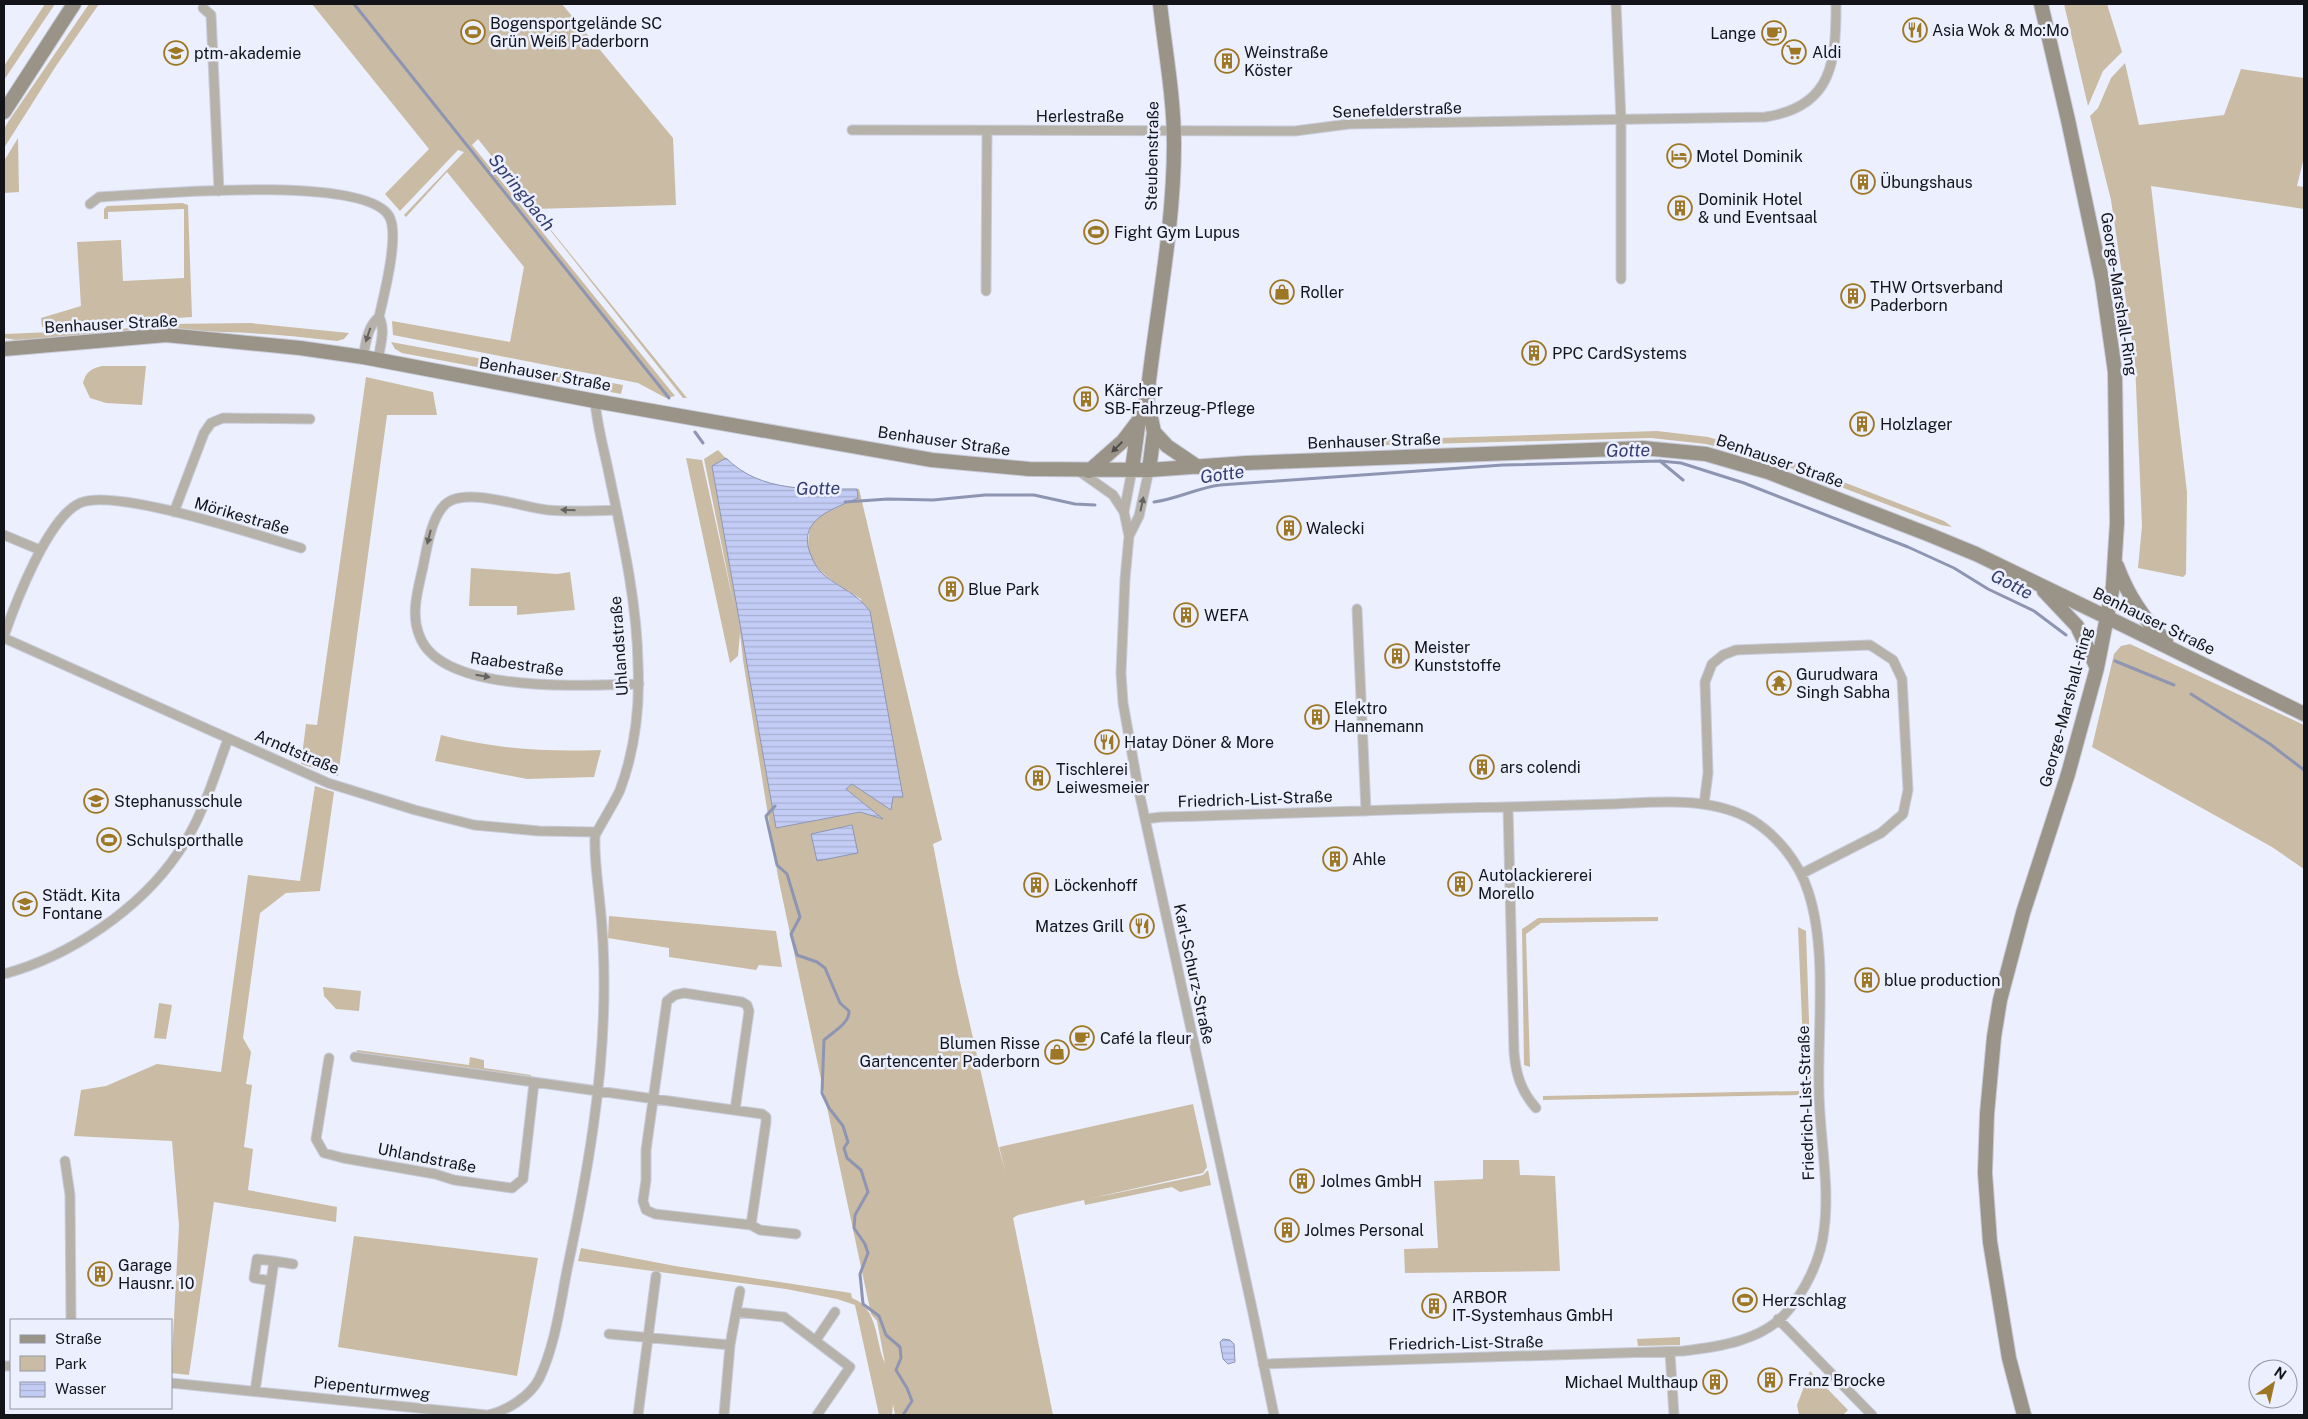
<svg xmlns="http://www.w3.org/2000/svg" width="2308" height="1419" viewBox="0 0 2308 1419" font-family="'Public Sans',sans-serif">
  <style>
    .green { fill: #cabca4; fill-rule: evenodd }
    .water { fill: url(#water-rules); stroke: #8e95b3 }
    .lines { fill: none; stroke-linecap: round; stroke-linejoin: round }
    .stream { stroke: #8e95b3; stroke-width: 3 }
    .street-casing { stroke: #c8ccda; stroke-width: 11 }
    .secondary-casing { stroke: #c8ccda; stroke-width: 16 }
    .street { stroke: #b6b2aa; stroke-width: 9 }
    .secondary { stroke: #9a9388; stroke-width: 14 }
    .oneway { fill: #646362 }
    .oneway2 { fill: #4f4d4c }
    .labels { text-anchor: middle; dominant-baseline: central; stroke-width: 5; stroke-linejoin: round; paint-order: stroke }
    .poi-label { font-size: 16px; fill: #12141a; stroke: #ebeffe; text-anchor: start }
    .street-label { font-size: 16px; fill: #12141a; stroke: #ebeffe }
    .water-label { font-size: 18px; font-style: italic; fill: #353d70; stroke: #ebeffe }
  </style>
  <defs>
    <pattern id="water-rules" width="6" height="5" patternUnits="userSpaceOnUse" patternTransform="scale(1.25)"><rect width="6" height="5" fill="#c3ccf4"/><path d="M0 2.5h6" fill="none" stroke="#a6aed1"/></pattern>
  </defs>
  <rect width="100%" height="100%" fill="#ebeffe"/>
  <path class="green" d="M45 4H55L4 80V66Z
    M89 4H99L56 66 4 148V129L8 122Z
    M312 4H562L673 138 676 205 534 209 687 398H683L478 139 472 145 675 396 666 398 638 383 393 335 392 321 510 342 524 267 447 172 406 217 404 215 464 152 458 150 400 211 385 194 429 149Z
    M2064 4H2107L2122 52 2103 71 2088 106Z
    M2125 63 2139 125 2224 115 2241 69 2304 78V157L2297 186 2304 187V209L2151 186 2187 492 2186 574 2183 577 2138 568 2142 526 2135 362 2111 200 2090 116 2098 108 2111 78Z
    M18 138 19 192 4 193V161Z
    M182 203 188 205 192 317 42 327 41 318 81 306 77 242 121 240 123 281 184 278V209L108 212V219H104V209L107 206Z
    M250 323 349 333 344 339 337 341C264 332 193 329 120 334L119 329 170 324Z
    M101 330 103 335 16 340 4 338V334Z
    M391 342 623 385 621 394 402 353 395 349Z
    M102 366H146L142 405 106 403 90 398 83 383C86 371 91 369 102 366Z
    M366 377 433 392 437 415H387L338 776 301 764 306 724 317 725Z
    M1657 431 1708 437 1779 457 1944 521 1952 527 1941 525 1775 462 1706 444 1651 438 1315 447 1307 444 1308 442Z
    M718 450C724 456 730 464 737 469 766 492 824 488 859 489L942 840 933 844 958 973 998 1146 1006 1173 999 1147 1193 1104 1207 1167 1203 1173 1088 1199 1203 1175 1208 1170 1211 1185 1180 1192 1172 1187 1085 1205 1084 1200 1018 1215 1013 1218 1053 1415H895L893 1404 892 1415H879L855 1305 837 1299 786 1289 578 1261 581 1248 675 1266 851 1293 852 1298C879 1308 875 1343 885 1363L877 1321 871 1314 778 877 743 660 740 633 738 656 730 663 686 458 702 460 735 610 704 459ZM726 459C761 493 811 490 857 489L858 498C844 505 821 511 811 524 810 527 809 532 809 535 802 568 838 584 861 599L903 797H893L891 809 852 784 846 789 881 818 860 812 776 828 712 466Z
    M471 568 557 574 570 572 575 610 517 615V606H469Z
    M2130 644 2304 725V869L2272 847 2092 747 2114 654 2121 646Z
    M441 735C497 749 543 752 601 750L594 777 527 779 435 761Z
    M315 786 334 792 320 891 286 893 260 913 243 1038 251 1052 246 1084 252 1085 244 1147 253 1149 248 1190 337 1207 336 1222 214 1202 189 1375 171 1373 179 1226 172 1141 74 1136 81 1090 106 1086 157 1064 221 1072 248 875 300 881Z
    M609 916 776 931 782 967 759 965 756 970 669 957V948L608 938Z
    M1658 917V921L1541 923 1526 934 1530 1067 1524 1065 1522 929 1538 918Z
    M1798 927 1806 931 1811 1082 1809 1092H1805Z
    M323 987 361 991 359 1011 336 1009 324 996Z
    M159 1003 172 1005 166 1039 154 1038Z
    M357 1050 469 1065 470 1057 484 1060V1068L531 1075 530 1082 356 1057Z
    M1799 1091V1095L1543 1100V1096Z
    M1483 1160H1519L1520 1175 1555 1176 1560 1271 1405 1273 1404 1249 1438 1248 1434 1181 1483 1179Z
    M354 1236 538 1258 517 1376 338 1347Z
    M1680 1337V1345L1638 1346 1637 1339Z
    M1810 1371 1848 1410 1843 1415H1799L1797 1405Z"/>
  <path class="water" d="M726 458C761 493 811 489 857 489L858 498C836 508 799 518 809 550 813 561 816 568 825 576 842 589 856 593 870 611L903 797H893L891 810 852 784 846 789 883 819 860 812 776 828 712 466Z
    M852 825 858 853 817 861 811 834Z
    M1223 1339 1230 1340 1234 1344 1235 1362 1228 1364 1223 1359 1220 1342Z"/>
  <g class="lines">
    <path class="stream" d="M354 4 669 398
      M695 432 703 443
      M1660 461 1683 480
      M845 502 888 499 933 500 985 495H1034L1075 504 1095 505
      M1154 502C1177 499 1197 488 1220 485L1503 465 1660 461 1681 463 1744 483 1908 547 1954 568 1988 589 2034 611 2066 635
      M2115 661 2174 685
      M2191 694 2270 744 2304 770
      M775 806 766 816 777 865 787 874 800 917 791 934 797 955 817 962 825 968 840 1003 849 1011C850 1023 833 1032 824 1040L822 1093 829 1108 843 1126 848 1142 844 1148 847 1158 861 1170 868 1192 855 1215 854 1228 865 1244 868 1253 860 1274 863 1304 879 1316 886 1335 900 1347 901 1358 896 1370 907 1388 912 1401 903 1415"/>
    <g class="street-casing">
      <path id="street" d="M1616 4 1621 120V279
        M203 8 211 15 219 191
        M852 130 1295 131 1349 124 1765 117C1833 107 1836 61 1836 4
        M90 204 99 197C149 194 364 174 389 216 400 234 384 295 379 317 367 327 366 343 363 357
        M986 291 987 132
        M378 360C380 346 386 329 379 317
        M1132 470 1124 512 1129 536 1125 579 1121 673 1123 703 1138 787 1253 1313 1274 1415
        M1079 471 1113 495 1124 512
        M616 510C594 511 571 512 548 510 523 507 474 490 452 500 432 508 427 548 423 567 418 590 410 614 420 637 443 695 587 685 639 684
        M174 512 204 433 211 423 223 418 310 419
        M4 535 40 550
        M1129 536 1139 516 1149 470
        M1357 609 1366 811
        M4 636C15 604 48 517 80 503 115 487 259 536 301 548
        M4 638 328 783 415 810 474 825 539 831 595 832
        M1704 804 1708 773 1705 682 1712 664 1723 655 1736 650 1870 645 1893 660 1902 679 1908 790 1903 814 1881 833 1801 874
        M1508 807 1514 1052C1516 1075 1521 1091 1536 1108
        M1145 819 1161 817C1277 814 1392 809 1507 807 1542 806 1577 805 1612 804 1658 802 1710 796 1752 820 1778 836 1799 863 1808 891 1828 951 1817 1031 1819 1094 1820 1139 1830 1186 1824 1230 1821 1259 1805 1292 1785 1314 1761 1341 1717 1347 1683 1351L1263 1364
        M4 974C70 956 139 910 178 853 202 819 214 777 228 739
        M355 1057 762 1114 766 1117V1122L751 1225 655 1214 646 1210 643 1201 646 1180V1150L667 1001 675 995 684 993 742 1002 747 1005 749 1011 735 1110
        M329 1058 316 1139 324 1153 343 1158 435 1174 454 1180 512 1188 523 1179 534 1083
        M65 1161 70 1195 71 1320
        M751 1225 760 1230 796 1234
        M271 1281 254 1278 257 1259 274 1261
        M736 1312 740 1291
        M1778 1319 1872 1415
        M609 1334 730 1345
        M816 1340 835 1312
        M1670 1353 1674 1415
        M4 1366H11
        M171 1383 487 1415
        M255 1391 274 1261 293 1264
        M488 1415C507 1411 530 1396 539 1379 555 1346 560 1306 567 1270 587 1176 604 1082 604 985 604 958 603 932 600 905 598 883 594 859 595 836 596 832 616 800 620 790 635 750 640 706 638 664 637 601 622 536 609 474 604 449 597 426 595 401
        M638 1415 656 1276
        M724 1415 730 1345 736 1312 784 1317 850 1367 817 1415"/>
    </g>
    <g class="secondary-casing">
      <path id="secondary" d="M4 112 74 4
        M4 349 166 335 300 348 363 357 595 401 932 460 1029 469 1149 470 1246 463 1643 448 1706 454 1768 472 1930 535 1976 554 2129 628 2304 714
        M1147 398 1154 432 1149 470
        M1154 432 1167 446 1198 467
        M1132 470 1139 419 1147 398C1156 314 1174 229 1174 144 1174 97 1165 50 1160 4
        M1089 471 1123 441 1139 420
        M2117 566C2128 596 2143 619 2166 641
        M2044 591 2077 626 2097 668
        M2024 1415 2009 1358 1990 1242 1985 1173 1987 1114 1994 1037 2000 1000 2023 913 2068 774 2097 668 2113 586 2117 523 2115 372 2102 280 2068 120 2041 4"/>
    </g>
    <use href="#street" class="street"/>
    <use href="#secondary" class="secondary"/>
  </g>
  <defs><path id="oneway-solid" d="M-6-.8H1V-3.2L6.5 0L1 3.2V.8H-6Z" transform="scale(1.25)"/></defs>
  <g class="oneway">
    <use href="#oneway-solid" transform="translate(368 335) rotate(108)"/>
    <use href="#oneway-solid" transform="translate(1142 504) rotate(-78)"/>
    <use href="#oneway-solid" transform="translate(568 510) rotate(-178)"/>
    <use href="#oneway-solid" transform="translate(429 537) rotate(104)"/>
    <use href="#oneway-solid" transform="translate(483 676) rotate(10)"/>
  </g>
  <use class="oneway2" href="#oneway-solid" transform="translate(1117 447) rotate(136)"/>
  <defs>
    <g id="restaurant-ring" transform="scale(1.25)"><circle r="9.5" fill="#ebeffe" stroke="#9e7724" stroke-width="1.5"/><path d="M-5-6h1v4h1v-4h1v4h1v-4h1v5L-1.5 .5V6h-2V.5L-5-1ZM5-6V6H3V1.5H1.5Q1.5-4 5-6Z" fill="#9e7724"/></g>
    <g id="stadium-ring" transform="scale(1.25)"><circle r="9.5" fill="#ebeffe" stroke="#9e7724" stroke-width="1.5"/><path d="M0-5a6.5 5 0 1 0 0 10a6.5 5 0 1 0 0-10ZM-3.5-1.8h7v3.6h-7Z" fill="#9e7724"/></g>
    <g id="cafe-ring" transform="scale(1.25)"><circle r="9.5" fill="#ebeffe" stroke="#9e7724" stroke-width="1.5"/><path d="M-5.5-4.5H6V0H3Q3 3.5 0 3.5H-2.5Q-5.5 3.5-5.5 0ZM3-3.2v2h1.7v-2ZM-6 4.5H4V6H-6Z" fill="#9e7724"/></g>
    <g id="supermarket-ring" transform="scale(1.25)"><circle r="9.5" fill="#ebeffe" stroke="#9e7724" stroke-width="1.5"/><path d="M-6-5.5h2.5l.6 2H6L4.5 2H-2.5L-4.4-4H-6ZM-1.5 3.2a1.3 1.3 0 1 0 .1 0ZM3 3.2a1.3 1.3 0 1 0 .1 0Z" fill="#9e7724"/></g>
    <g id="school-ring" transform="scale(1.25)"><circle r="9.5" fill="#ebeffe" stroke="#9e7724" stroke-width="1.5"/><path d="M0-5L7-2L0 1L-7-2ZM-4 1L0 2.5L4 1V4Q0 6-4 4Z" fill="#9e7724"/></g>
    <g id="building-ring" transform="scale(1.25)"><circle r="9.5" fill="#ebeffe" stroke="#9e7724" stroke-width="1.5"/><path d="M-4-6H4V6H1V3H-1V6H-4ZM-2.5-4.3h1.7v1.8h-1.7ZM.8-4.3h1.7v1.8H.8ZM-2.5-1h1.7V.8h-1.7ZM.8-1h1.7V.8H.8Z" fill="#9e7724"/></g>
    <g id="hotel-ring" transform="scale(1.25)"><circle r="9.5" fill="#ebeffe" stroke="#9e7724" stroke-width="1.5"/><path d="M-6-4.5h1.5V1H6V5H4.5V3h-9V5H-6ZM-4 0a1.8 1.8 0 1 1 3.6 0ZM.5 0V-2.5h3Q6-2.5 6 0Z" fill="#9e7724"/></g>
    <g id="shop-ring" transform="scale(1.25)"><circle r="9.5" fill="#ebeffe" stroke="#9e7724" stroke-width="1.5"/><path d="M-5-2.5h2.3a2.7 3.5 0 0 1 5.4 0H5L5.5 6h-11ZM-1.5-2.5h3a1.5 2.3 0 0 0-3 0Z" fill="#9e7724"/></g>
    <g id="temple-ring" transform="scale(1.25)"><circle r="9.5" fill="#ebeffe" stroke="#9e7724" stroke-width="1.5"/><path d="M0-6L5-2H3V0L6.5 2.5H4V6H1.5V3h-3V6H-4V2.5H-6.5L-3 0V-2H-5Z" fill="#9e7724"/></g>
  </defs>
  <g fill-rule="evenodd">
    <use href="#restaurant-ring" x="1915" y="30"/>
    <use href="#stadium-ring" x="473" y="32"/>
    <use href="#cafe-ring" x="1774" y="33"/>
    <use href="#supermarket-ring" x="1794" y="52"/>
    <use href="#school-ring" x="176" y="53"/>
    <use href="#building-ring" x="1227" y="61"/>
    <use href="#hotel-ring" x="1679" y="156"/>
    <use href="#building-ring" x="1863" y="182"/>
    <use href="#building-ring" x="1680" y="208"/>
    <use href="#stadium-ring" x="1096" y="232"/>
    <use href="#shop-ring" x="1282" y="292"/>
    <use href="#building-ring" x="1853" y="296"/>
    <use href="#building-ring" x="1534" y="353"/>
    <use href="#building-ring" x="1086" y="399"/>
    <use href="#building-ring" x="1862" y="424"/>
    <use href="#building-ring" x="1289" y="528"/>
    <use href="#building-ring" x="951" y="589"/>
    <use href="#building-ring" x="1186" y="615"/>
    <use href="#building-ring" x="1397" y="656"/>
    <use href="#temple-ring" x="1779" y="683"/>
    <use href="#building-ring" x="1317" y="717"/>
    <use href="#restaurant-ring" x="1107" y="742"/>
    <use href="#building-ring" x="1482" y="767"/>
    <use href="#building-ring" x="1038" y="778"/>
    <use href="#school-ring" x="96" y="801"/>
    <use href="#stadium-ring" x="109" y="840"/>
    <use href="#building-ring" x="1335" y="859"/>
    <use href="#building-ring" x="1460" y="884"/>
    <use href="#building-ring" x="1036" y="885"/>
    <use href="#school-ring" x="25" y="904"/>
    <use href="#restaurant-ring" x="1142" y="926"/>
    <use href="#building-ring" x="1867" y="980"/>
    <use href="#cafe-ring" x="1082" y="1038"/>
    <use href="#shop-ring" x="1057" y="1052"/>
    <use href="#building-ring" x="1302" y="1181"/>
    <use href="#building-ring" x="1287" y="1230"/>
    <use href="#building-ring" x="100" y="1274"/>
    <use href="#stadium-ring" x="1745" y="1300"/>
    <use href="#building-ring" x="1434" y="1306"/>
    <use href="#building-ring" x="1770" y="1380"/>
    <use href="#building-ring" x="1715" y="1382"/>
  </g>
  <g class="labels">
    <g class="poi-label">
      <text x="490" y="23">Bogensportgelände SC<tspan x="490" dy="18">Grün Weiß Paderborn</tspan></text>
      <text x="1932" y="30">Asia Wok &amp; Mo:Mo</text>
      <text x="1756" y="33" text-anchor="end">Lange</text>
      <text x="1244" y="52">Weinstraße<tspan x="1244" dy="18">Köster</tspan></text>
      <text x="1812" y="52">Aldi</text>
      <text x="194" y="53">ptm-akademie</text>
      <text x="1696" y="156">Motel Dominik</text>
      <text x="1880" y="182">Übungshaus</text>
      <text x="1698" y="199">Dominik Hotel<tspan x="1698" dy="18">&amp; und Eventsaal</tspan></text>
      <text x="1114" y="232">Fight Gym Lupus</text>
      <text x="1870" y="287">THW Ortsverband<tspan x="1870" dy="18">Paderborn</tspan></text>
      <text x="1300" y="292">Roller</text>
      <text x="1552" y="353">PPC CardSystems</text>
      <text x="1104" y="390">Kärcher<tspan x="1104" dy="18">SB-Fahrzeug-Pflege</tspan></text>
      <text x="1880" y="424">Holzlager</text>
      <text x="1306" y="528">Walecki</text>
      <text x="968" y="589">Blue Park</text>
      <text x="1204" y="615">WEFA</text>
      <text x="1414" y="647">Meister<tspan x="1414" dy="18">Kunststoffe</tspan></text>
      <text x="1796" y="674">Gurudwara<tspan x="1796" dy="18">Singh Sabha</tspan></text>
      <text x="1334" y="708">Elektro<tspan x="1334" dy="18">Hannemann</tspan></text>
      <text x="1124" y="742">Hatay Döner &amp; More</text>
      <text x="1500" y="767">ars colendi</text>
      <text x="1056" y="769">Tischlerei<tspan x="1056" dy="18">Leiwesmeier</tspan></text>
      <text x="114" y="801">Stephanusschule</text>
      <text x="126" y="840">Schulsporthalle</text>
      <text x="1352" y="859">Ahle</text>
      <text x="1478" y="875">Autolackiererei<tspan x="1478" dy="18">Morello</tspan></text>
      <text x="1054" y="885">Löckenhoff</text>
      <text x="42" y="895">Städt. Kita<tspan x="42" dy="18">Fontane</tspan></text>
      <text x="1124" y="926" text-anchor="end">Matzes Grill</text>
      <text x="1884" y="980">blue production</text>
      <text x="1100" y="1038">Café la fleur</text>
      <text x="1040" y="1043" text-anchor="end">Blumen Risse<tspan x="1040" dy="18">Gartencenter Paderborn</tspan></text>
      <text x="1320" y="1181">Jolmes GmbH</text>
      <text x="1304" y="1230">Jolmes Personal</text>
      <text x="118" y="1265">Garage<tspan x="118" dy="18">Hausnr. 10</tspan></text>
      <text x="1452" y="1297">ARBOR<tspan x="1452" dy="18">IT-Systemhaus GmbH</tspan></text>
      <text x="1762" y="1300">Herzschlag</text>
      <text x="1788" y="1380">Franz Brocke</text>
      <text x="1698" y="1382" text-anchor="end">Michael Multhaup</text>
    </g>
    <g class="street-label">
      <text transform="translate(1397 110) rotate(-2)">Senefelderstraße</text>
      <text x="1080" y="116">Herlestraße</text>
      <text transform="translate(1152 156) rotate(-89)">Steubenstraße</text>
      <text transform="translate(2119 294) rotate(81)">George-Marshall-Ring</text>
      <text transform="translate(111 324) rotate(-3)">Benhauser Straße</text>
      <text transform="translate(545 374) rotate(10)">Benhauser Straße</text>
      <text transform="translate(944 441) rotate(8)">Benhauser Straße</text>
      <text transform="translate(1374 441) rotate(-2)">Benhauser Straße</text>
      <text transform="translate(1780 461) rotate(19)">Benhauser Straße</text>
      <text transform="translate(242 516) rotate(16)">Mörikestraße</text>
      <text transform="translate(2154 621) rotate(26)">Benhauser Straße</text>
      <text transform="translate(619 646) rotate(-94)">Uhlandstraße</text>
      <text transform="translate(517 664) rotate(8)">Raabestraße</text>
      <text transform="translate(2066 707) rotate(-75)">George-Marshall-Ring</text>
      <text transform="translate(297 752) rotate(23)">Arndtstraße</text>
      <text transform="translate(1255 799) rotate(-2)">Friedrich-List-Straße</text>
      <text transform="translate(1194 974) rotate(78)">Karl-Schurz-Straße</text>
      <text transform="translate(1806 1103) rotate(-92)">Friedrich-List-Straße</text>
      <text transform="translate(427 1158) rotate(11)">Uhlandstraße</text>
      <text transform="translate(1466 1343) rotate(-1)">Friedrich-List-Straße</text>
      <text transform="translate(372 1388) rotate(6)">Piepenturmweg</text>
    </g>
    <g class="water-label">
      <text transform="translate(522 192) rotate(51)">Springbach</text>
      <text transform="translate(1628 450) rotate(-1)">Gotte</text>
      <text transform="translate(1222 474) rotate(-8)">Gotte</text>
      <text transform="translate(818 488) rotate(-1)">Gotte</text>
      <text transform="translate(2012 584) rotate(27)">Gotte</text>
    </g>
  </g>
  <rect width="2308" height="1419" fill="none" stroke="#12141a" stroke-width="10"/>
  <rect x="10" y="1319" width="162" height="90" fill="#ebeffe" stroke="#9497a3"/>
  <rect x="20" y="1335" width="25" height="8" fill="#9a9388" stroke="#9497a3"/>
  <text x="55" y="1344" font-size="15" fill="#12141a">Straße</text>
  <rect x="20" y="1356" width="25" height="15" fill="#cabca4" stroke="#9497a3"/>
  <text x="55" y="1369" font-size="15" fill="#12141a">Park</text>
  <rect x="20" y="1382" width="25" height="15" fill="url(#water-rules)" stroke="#9497a3"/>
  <text x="55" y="1394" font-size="15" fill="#12141a">Wasser</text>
  <g transform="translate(2273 1384) rotate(34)"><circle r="24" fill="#ebeffe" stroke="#9497a3"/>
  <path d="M0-4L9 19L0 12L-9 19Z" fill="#9e7724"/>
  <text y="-8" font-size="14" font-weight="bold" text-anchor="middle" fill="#12141a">N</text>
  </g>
</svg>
